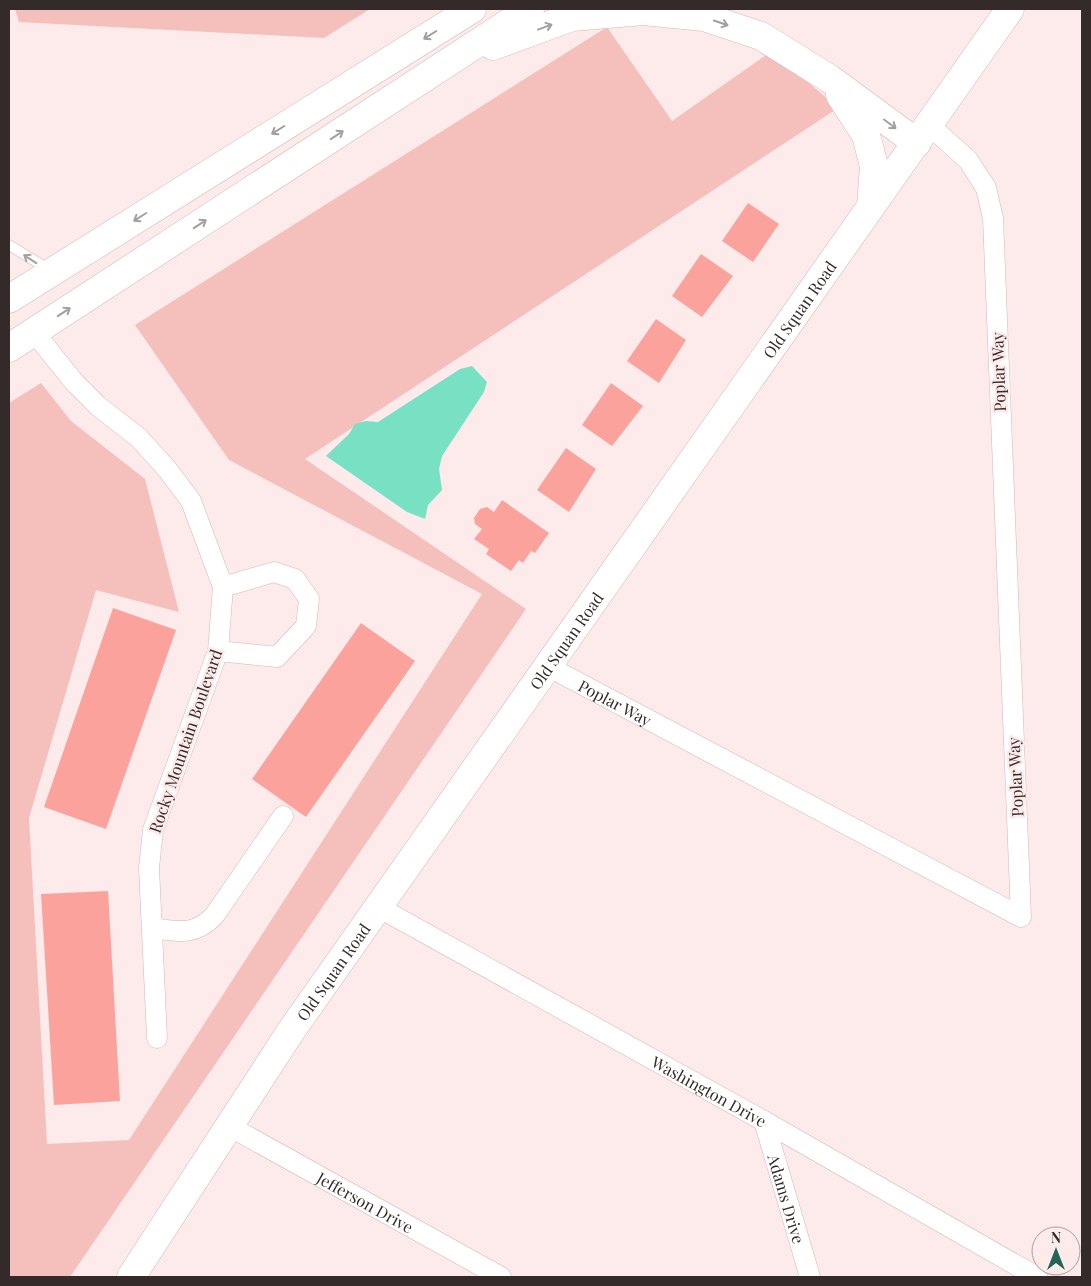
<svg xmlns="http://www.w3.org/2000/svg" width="1091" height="1286" viewBox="0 0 1091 1286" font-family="'Playfair Display',serif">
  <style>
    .green { fill: #f5bfbc }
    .water { fill: #78e1c4 }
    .building { fill: #fca29d }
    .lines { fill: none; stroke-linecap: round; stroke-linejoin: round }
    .lane-casing { stroke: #d2b8b6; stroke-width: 11 }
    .street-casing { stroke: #d2b8b6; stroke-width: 21 }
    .secondary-casing { stroke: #d2b8b6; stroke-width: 29 }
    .highway-casing { stroke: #d2b8b6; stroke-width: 29 }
    .lane { stroke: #fff; stroke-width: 10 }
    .street { stroke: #fff; stroke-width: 20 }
    .secondary { stroke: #fff; stroke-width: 28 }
    .highway { stroke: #fff; stroke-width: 28 }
    .oneway { stroke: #a49f9f }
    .labels { text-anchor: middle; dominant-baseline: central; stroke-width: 5; stroke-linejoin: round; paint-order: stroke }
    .street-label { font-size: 16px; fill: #342a29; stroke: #fcebea }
  </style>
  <rect width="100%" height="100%" fill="#fcebea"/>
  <path class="green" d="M15 9H370L324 38 19 22Z
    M607 27 672 121 772 51 838 108 305 459 526 609 70 1277H9V403L41 383 71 421 145 479 179 612 96 590 29 818 47 1144 129 1140 482 594 229 460 135 325Z"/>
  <path class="water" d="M472 366 487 382 484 392 442 456 439 469 442 490 428 505 425 519 407 512 326 456 349 434 355 424 366 421 378 422 460 369Z"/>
  <path class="building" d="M748 203 779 224 753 262 722 241Z
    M701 254 733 276 702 317 672 296Z
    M656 319 686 340 659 383 627 361Z
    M611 383 643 406 612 446 582 425Z
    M566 448 596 469 569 512 537 490Z
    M502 500 549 533 535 553 531 551 523 563 519 560 511 571 486 554 489 549 474 539 482 529 475 524 474 518 480 509 487 507 494 512Z
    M113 608 176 630 106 829 44 807Z
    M361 623 415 661 306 817 252 779Z
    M108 891 120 1101 54 1105 41 894Z"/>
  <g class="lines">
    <g class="lane-casing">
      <path id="lane" d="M9 245 50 270"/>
    </g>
    <g class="street-casing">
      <g id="street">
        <path d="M34 332 74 382 98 406 139 438 167 469 191 501 223 587 218 651 153 830 149 868 157 1038"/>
        <path d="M218 651 277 657 306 626 309 599 295 579 274 572 223 587"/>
        <path id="s1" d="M549 667 1021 917 993 218 986 188 968 160 929 125"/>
        <path id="s2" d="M378 907 764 1121 1037 1277"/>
        <path d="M152 928C178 931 193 937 214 916L283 816"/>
        <path id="s3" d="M764 1121 810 1277"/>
        <path id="s4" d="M229 1126 501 1277"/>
      </g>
    </g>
    <g class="secondary-casing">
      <g id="secondary">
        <path id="s5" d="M131 1277 291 1031 1010 9"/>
      </g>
    </g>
    <g class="highway-casing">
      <path id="highway" d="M493 46 572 17 643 11 704 17 761 36 830 79 917 143
        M840 95 866 135 874 166 871 206
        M9 299 472 9
        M9 348 530 9"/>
    </g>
    <use href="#lane" class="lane"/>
    <use href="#street" class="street"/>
    <use href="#secondary" class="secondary"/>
    <use href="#highway" class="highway"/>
  </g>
  <defs><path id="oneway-shaft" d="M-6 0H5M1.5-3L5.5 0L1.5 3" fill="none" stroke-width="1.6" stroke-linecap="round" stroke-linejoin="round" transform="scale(1.25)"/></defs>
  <g class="oneway">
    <use href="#oneway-shaft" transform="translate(721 23) rotate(19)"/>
    <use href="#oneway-shaft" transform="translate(545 27) rotate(-20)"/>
    <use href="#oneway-shaft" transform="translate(430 35) rotate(148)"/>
    <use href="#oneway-shaft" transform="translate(890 124) rotate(37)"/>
    <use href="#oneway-shaft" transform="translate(278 130) rotate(148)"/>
    <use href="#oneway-shaft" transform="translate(337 135) rotate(-33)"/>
    <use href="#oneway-shaft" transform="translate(140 217) rotate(148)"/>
    <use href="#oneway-shaft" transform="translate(200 224) rotate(-33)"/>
    <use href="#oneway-shaft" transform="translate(30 259) rotate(-147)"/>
    <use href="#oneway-shaft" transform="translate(64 312) rotate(-33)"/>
  </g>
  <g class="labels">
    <g class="street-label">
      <text stroke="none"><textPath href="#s5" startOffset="1176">Old Squan Road</textPath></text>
      <text transform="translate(998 372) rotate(-92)">Poplar Way</text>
      <text stroke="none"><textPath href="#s5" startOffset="771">Old Squan Road</textPath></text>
      <text stroke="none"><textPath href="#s1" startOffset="75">Poplar Way</textPath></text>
      <text transform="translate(185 741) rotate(-71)">Rocky Mountain Boulevard</text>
      <text transform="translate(1015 777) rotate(-93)">Poplar Way</text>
      <text stroke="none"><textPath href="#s5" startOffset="366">Old Squan Road</textPath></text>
      <text stroke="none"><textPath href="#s2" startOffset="379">Washington Drive</textPath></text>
      <text stroke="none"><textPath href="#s3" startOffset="81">Adams Drive</textPath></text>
      <text stroke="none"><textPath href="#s4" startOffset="156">Jefferson Drive</textPath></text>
    </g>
  </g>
  <rect width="1091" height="1286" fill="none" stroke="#342a29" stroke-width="20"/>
  <g transform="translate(1056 1251)"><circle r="24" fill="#fcebea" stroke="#ac9e9d"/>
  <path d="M0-4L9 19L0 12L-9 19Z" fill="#236454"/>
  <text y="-8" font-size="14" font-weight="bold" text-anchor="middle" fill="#342a29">N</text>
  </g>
</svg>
